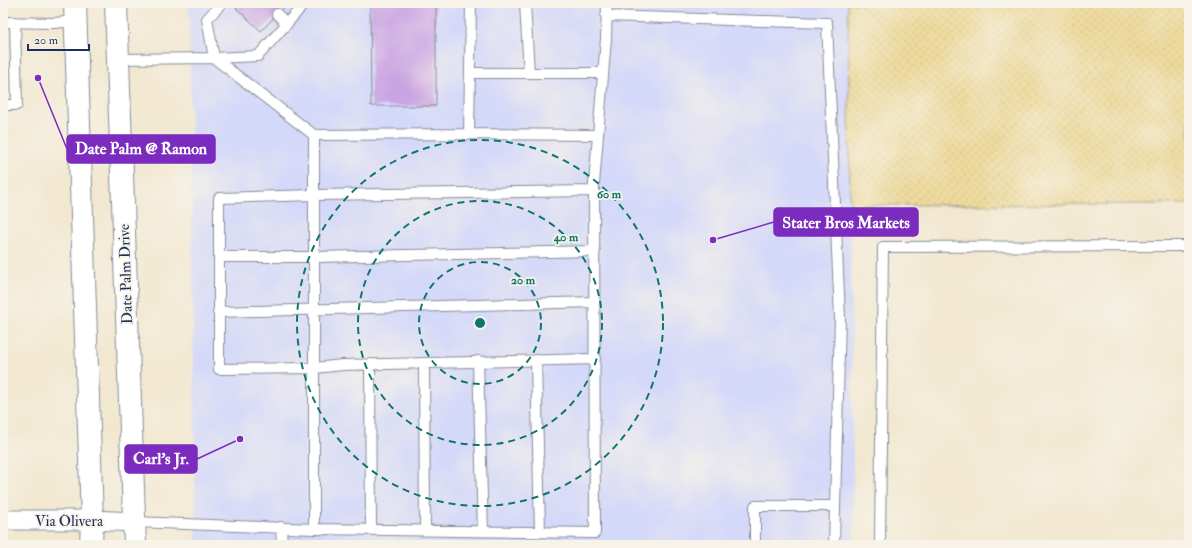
<svg xmlns="http://www.w3.org/2000/svg" width="1192" height="548" viewBox="0 0 1192 548" font-family="'IM FELL Double Pica',serif">
  <style>
    .built { fill: #d4d8f9 }
    .sand { fill: url(#sand-dots); stroke: #84847e }
    .building { fill: #cba5e3 }
    .lines { fill: none; stroke-linecap: round; stroke-linejoin: round }
    .lane-casing { stroke: #868c98; stroke-width: 12 }
    .street-casing { stroke: #868c98; stroke-width: 21 }
    .secondary-casing { stroke: #868c98; stroke-width: 24 }
    .lane { stroke: #fff; stroke-width: 10 }
    .street { stroke: #fff; stroke-width: 19 }
    .secondary { stroke: #fff; stroke-width: 22 }
    .ring { fill: none; stroke: #0f766e; stroke-width: 2; stroke-dasharray: 7 5 }
    .labels { text-anchor: middle; dominant-baseline: central; stroke-width: 3.5; stroke-linejoin: round; paint-order: stroke }
    .street-label { font-size: 15px; fill: #1b2f5e; stroke: #f7f3e8 }
    .centre { fill: #0f766e; stroke: #f7f3e8; stroke-width: 2 }
    .ring-label { font-size: 12px; text-anchor: middle; font-weight: bold; fill: #0f766e; stroke: #f7f3e8; stroke-width: 3.5; stroke-linejoin: round; paint-order: stroke }
    .leader { fill: none; stroke: #7b2cbf; stroke-width: 1.5 }
    .callout-dot { fill: #7b2cbf; stroke: #f7f3e8; stroke-width: 1.5 }
    .callout { fill: #7b2cbf; stroke: #7b2cbf; stroke-width: 1.5 }
    .callout-label { font-size: 16px; text-anchor: middle; font-weight: bold; fill: #fff }
  </style>
  <defs>
    <pattern id="sand-dots" width="8" height="8" patternUnits="userSpaceOnUse"><rect width="8" height="8" fill="#eeda9e"/><path d="M2 2h.1M6 6h.1" fill="none" stroke="#ccbb8a" stroke-width="1.8" stroke-linecap="round"/></pattern>
  </defs>
  <rect width="100%" height="100%" fill="#f7f3e8"/>
  <filter id="ink" filterUnits="userSpaceOnUse"><feTurbulence type="fractalNoise" baseFrequency=".025" numOctaves="2"/><feDisplacementMap in="SourceGraphic" scale="8" xChannelSelector="R" yChannelSelector="G"/><feConvolveMatrix kernelMatrix="1 2 1 2 8 2 1 2 1" color-interpolation-filters="sRGB"/></filter>
  <filter id="wash" filterUnits="userSpaceOnUse"><feTurbulence type="fractalNoise" baseFrequency=".012" numOctaves="4" result="noise"/><feDisplacementMap in="SourceGraphic" scale="16" xChannelSelector="R" yChannelSelector="G"/><feGaussianBlur stdDeviation="0.9" result="paint"/><feColorMatrix in="noise" values="0 0 0 0 0 0 0 0 0 0 0 0 0 0 0 0 0 1.4 0 .05"/><feComposite in="paint" operator="in"/></filter>
  <g filter="url(#wash)">
    <rect width="100%" height="100%" fill="#f2e8d1"/>
    <path class="built" d="M189 3H848L854 545H196Z"/>
    <path class="sand" d="M848 3H1189V204L850 205Z"/>
    <g id="blocks">
      <path class="building" d="M241 3H288L261 31 236 8Z
        M370 3H436V106H371Z"/>
    </g>
  </g>
  <g filter="url(#ink)">
    <use href="#blocks" fill-opacity="0" stroke="#868c98" stroke-width="1"/>
    <g class="lines">
      <g class="lane-casing">
        <path id="lane" d="M222 3 207 19 214 58 258 56 305 3
          M525 3 529 73H603
          M277 14 287 24
          M606 16 827 23 840 318 834 545
          M3 22 54 23 76 21
          M118 59 214 58 314 135V529L135 522
          M470 73H529
          M3 105H17L15 22
          M469 134 598 135
          M314 135 469 134 471 3
          M594 191 314 195 219 198V369L314 368 343 365 595 359
          M219 257H314L595 251
          M218 312 595 302
          M536 360 540 532
          M478 361 483 531
          M424 363 425 530
          M370 364 371 529
          M281 527 282 545
          M314 529 595 533 594 184 606 39 607 3
          M755 545V506H835
          M880 545 883 247 1189 246"/>
      </g>
      <g class="street-casing">
        <path id="street" d="M3 520H92L135 522"/>
      </g>
      <g class="secondary-casing">
        <path id="secondary" d="M75 3 92 520 91 545
          M116 3 135 545"/>
      </g>
      <use href="#lane" class="lane"/>
      <use href="#street" class="street"/>
      <use href="#secondary" class="secondary"/>
    </g>
  </g>
  <g class="ring">
    <circle cx="480" cy="323" r="61"/>
    <circle cx="480" cy="323" r="122"/>
    <circle cx="480" cy="323" r="183"/>
  </g>
  <g class="labels">
    <g class="street-label">
      <text transform="translate(126 274) rotate(-92)">Date Palm Drive</text>
      <text x="69" y="521">Via Olivera</text>
    </g>
  </g>
  <circle cx="480" cy="323" r="6" class="centre"/>
  <g class="ring-label">
    <text x="609" y="198">60 m</text>
    <text x="566" y="241">40 m</text>
    <text x="523" y="284">20 m</text>
  </g>
  <path class="leader" d="M38 78L67 149M713 240L774 222M240 439L197 459"/>
  <g class="callout-dot">
    <circle cx="38" cy="78" r="4"/>
    <circle cx="713" cy="240" r="4"/>
    <circle cx="240" cy="439" r="4"/>
  </g>
  <g class="callout">
    <rect x="67" y="135" width="148" height="28" rx="4"/>
    <rect x="774" y="208" width="144" height="28" rx="4"/>
    <rect x="125" y="445" width="72" height="28" rx="4"/>
  </g>
  <g class="callout-label">
    <text x="141" y="154">Date Palm @ Ramon</text>
    <text x="846" y="228">Stater Bros Markets</text>
    <text x="161" y="464">Carl's Jr.</text>
  </g>
  <rect width="1192" height="548" fill="none" stroke="#f7f3e8" stroke-width="16"/>
  <path d="M28 44v6h61v-6" fill="none" stroke="#1b2f5e" stroke-width="2"/>
  <text x="34" y="44" font-size="12" fill="#1b2f5e" stroke="#f7f3e8" stroke-width="3" paint-order="stroke">20 m</text>
</svg>
